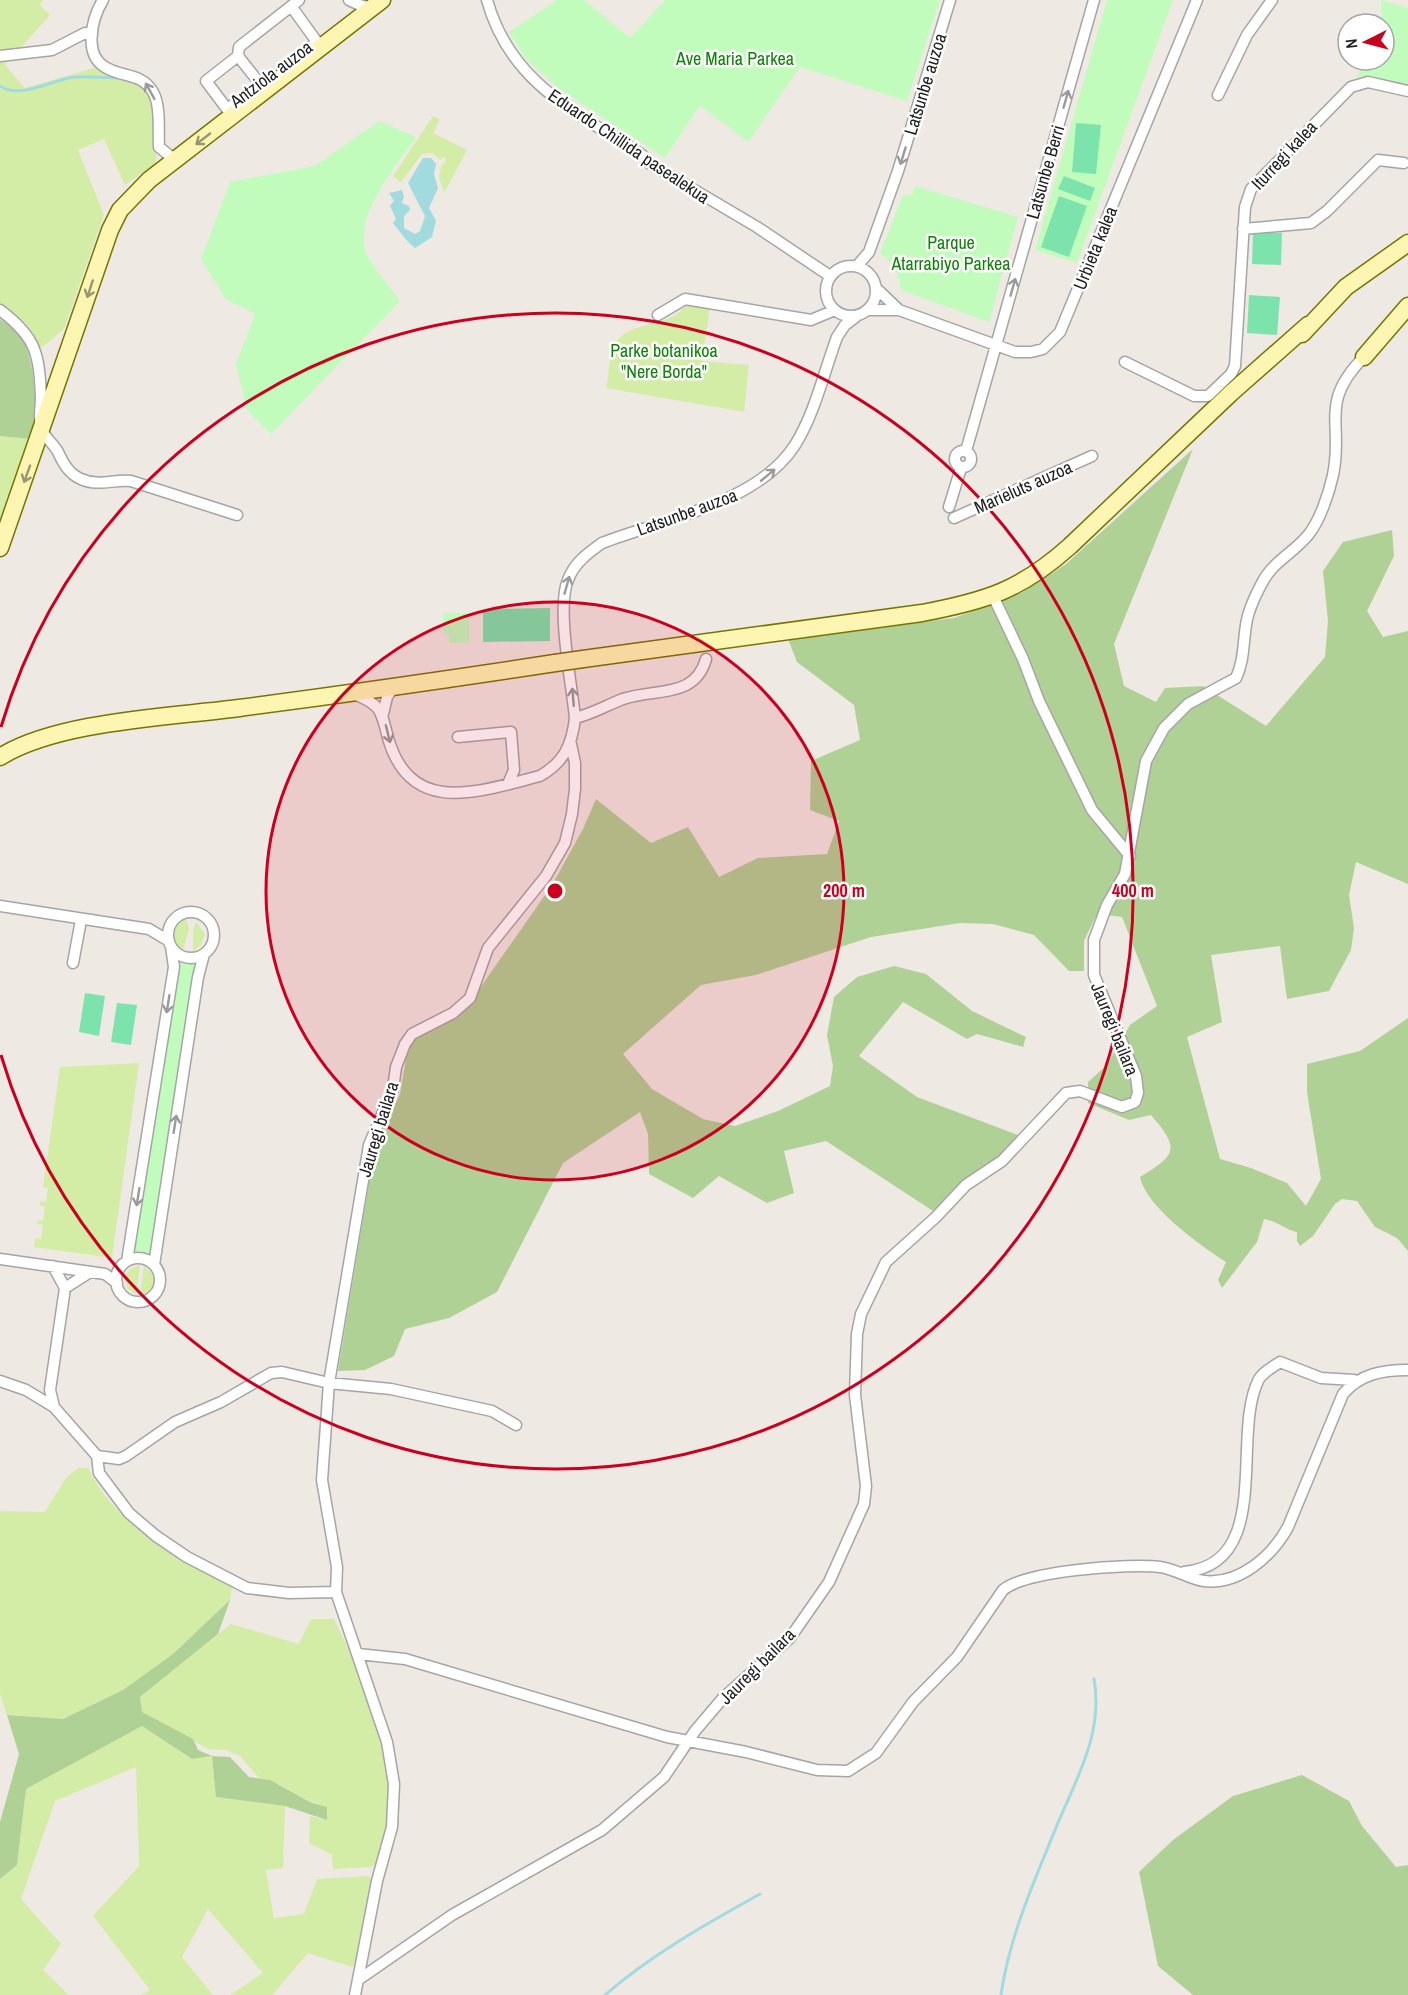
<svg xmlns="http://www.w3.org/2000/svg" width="1408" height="1995" viewBox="0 0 1408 1995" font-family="'Archivo Narrow',sans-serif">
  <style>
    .grass { fill: #d3eda6 }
    .forest { fill: #b0d195 }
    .park { fill: #c1fcbd }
    .pitch { fill: #7ce3ac }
    .water { fill: #a1dbe0 }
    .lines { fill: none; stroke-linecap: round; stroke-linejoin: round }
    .stream { stroke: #a1dbe0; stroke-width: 3 }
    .minor-casing { stroke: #a5a5a5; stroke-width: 13 }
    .secondary-casing { stroke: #797400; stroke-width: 19 }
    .minor { stroke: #fff; stroke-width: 10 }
    .secondary { stroke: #fdf6b3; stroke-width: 16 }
    .secondary-bridge-casing { stroke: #797400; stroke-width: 19; stroke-linecap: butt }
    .secondary-bridge { stroke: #fdf6b3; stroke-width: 16 }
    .oneway { stroke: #9a9a9a }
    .oneway2 { stroke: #999570 }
    .ring { fill: none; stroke: #cb001f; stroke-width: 3 }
    .labels { text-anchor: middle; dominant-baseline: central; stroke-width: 5; stroke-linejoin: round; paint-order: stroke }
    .park-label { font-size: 18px; fill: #0d8205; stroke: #fff }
    .street-label { font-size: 18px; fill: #1e1e1e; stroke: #fff }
    .centre { fill: #cb001f; stroke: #fff; stroke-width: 3 }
    .ring-label { font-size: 18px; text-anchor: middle; font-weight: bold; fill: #cb001f; stroke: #fff; stroke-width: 5; stroke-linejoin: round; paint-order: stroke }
  </style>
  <rect width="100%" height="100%" fill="#efe9e3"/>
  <path class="grass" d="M0 0H43L40 5 50 15 5 65 25 88 94 68 141 82 151 95 157 152 155 164 125 185 104 139 78 150 104 215 64 329 40 349 27 324 0 304Z
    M433 116 440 119 433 133 467 150 444 193 439 177 442 164 446 162 444 157 440 160 432 153 422 154 401 182 393 176Z
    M688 301 697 302 698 308H710L702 361 749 365 744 412 606 388C609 375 609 357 614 346 628 317 672 332 688 301Z
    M0 436 31 439 0 527Z
    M186 919 189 929 183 950C168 941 172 926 186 919Z
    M196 922 205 934 201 945 193 952V930Z
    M139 1063 112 1258 34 1247 35 1238 41 1239 43 1225 37 1224 38 1220 43 1221 45 1207 40 1205V1201L46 1202 48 1188 43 1187 60 1067Z
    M140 1265 136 1294H135L127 1288 125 1277 130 1269Z
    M144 1266 153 1274 154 1283 149 1292 140 1295Z
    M78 1468H88C115 1525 180 1558 232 1587L230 1600 173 1654 123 1690 63 1719 7 1715 0 1694V1511L45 1512 65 1479Z
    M311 1619H334C360 1672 392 1740 390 1799 389 1821 383 1842 378 1863L371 1867 333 1869 332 1855 309 1843 310 1816 326 1820V1807C302 1801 283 1782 259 1778L240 1756 226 1750 208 1749 142 1712 140 1697 231 1624 299 1644Z
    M142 1726 192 1759 212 1756 217 1797 285 1806 283 1868 266 1870 274 1918 304 1914 317 1879 369 1876 372 1883 359 1958 352 1967 308 1953 272 1995H230L263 1973 208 1909 182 1957 213 1995H140L150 1990 93 1916 139 1866 136 1767 55 1801 21 1899 61 1944 43 1970 69 1995H0V1879L17 1865 26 1789Z"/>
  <path class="forest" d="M0 319C6 324 15 328 19 334 36 356 39 413 31 439L0 436Z
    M1193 449 1114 644 1124 686 1156 702 1165 688 1203 686 1266 726 1325 657 1328 621 1323 571 1343 542 1392 530 1394 556 1367 611 1383 637 1408 631V884L1356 862 1349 895 1354 928 1351 950 1329 991 1287 999 1280 946 1211 955 1222 1022 1187 1037 1220 1159 1251 1168 1287 1183 1306 1206 1321 1179 1307 1092V1064L1360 1051 1408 1018V1251L1397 1238 1375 1227 1357 1201 1342 1199 1335 1204 1313 1236 1300 1246 1297 1241V1232C1284 1229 1277 1221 1264 1219L1257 1242 1222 1288 1218 1280 1226 1262C1200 1245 1146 1207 1140 1177 1177 1154 1180 1149 1151 1115L1129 1120 1088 1103V1082L1107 1065 1130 1025 1157 1006 1122 917 1097 914 1084 941V971H1069L1034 935 993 924 960 923 871 937 756 975 701 985 623 1054 652 1089 703 1119 735 1126 778 1111 830 1086 833 1066 827 1035 834 997 857 977 894 966 926 974 972 1011 1026 1037 1023 1047 977 1034 967 1039 903 1002 859 1056 917 1097 1021 1136 1007 1152 966 1178 933 1211 826 1141 784 1151 794 1193 767 1203 719 1176 693 1198 649 1174 648 1134 640 1112 563 1163 497 1292 449 1318 405 1329 394 1356 365 1370 338 1371 373 1158 382 1131 400 1094 407 1053 415 1037 473 998 552 885 583 829 596 799 651 843 688 827 719 877 758 858 827 854 839 821 810 810 811 761 860 740 854 705 797 662 788 639 954 618 1021 593 1066 564Z
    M230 1600 218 1634 140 1697 142 1712 193 1739 198 1750 212 1756 230 1757 249 1777 270 1780 312 1803 327 1807V1820L285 1806 216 1797 212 1756 192 1759 142 1726 26 1789 17 1865 0 1879V1822L19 1754 7 1715 63 1719 123 1690 173 1654Z
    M1302 1775 1349 1801 1362 1826 1396 1867 1408 1865V1995H1193L1158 1966 1139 1872 1173 1840 1233 1796Z"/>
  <path class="park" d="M557 0H584L630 38 665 0H940L907 101 800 67 748 142 700 105 665 158 558 88 526 59 509 32Z
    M1107 0H1173L1077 263 1035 250Z
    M1381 0 1408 8V84L1372 76 1356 77 1366 60H1384Z
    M379 121 416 137C397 165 353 216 366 252 373 269 390 286 400 301L271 434 247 410 236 364 255 314 226 299 201 259 230 182 315 166Z
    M915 186 1018 217 989 322 901 290C899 272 894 265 880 253L903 195H912Z
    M443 613H469V643H449V634L443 633Z
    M177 961 196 963 153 1255 134 1253Z"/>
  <path class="pitch" d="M1076 123 1101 125 1096 174 1072 172Z
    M1064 176 1095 188 1090 201 1058 189Z
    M1059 196 1087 206 1069 257 1041 247Z
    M1253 232 1282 233 1281 265 1252 264Z
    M1249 295 1280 297 1277 335 1247 333Z
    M550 608V641L483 642V609Z
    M85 993 105 996 99 1036 79 1032Z
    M117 1003 137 1005 131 1045 111 1042Z"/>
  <path class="water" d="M423 158H431L436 164 434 174 438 188 429 208 436 221 432 237 415 248C407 242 400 232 393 223L396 219 390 206 394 201 389 193 402 190 404 197 402 203 409 206 410 210 404 216V228L415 234 420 231 425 216 408 183Z"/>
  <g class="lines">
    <path class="stream" d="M0 86C19 99 48 82 69 78 83 75 102 78 117 78
      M605 1995C651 1955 706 1924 760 1894
      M1001 1995C1009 1938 1033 1884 1055 1830 1075 1781 1104 1734 1094 1679"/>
    <g class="minor-casing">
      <path id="minor" d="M103 0C92 18 83 54 105 67 122 78 141 72 153 92 161 106 158 131 159 147L175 160
        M349 0 362 6 373 7
        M487 0C510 83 575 111 642 155L647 162 757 227 830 276
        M291 6 317 42 307 50
        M0 56 52 50 85 33 92 35
        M238 56 261 85
        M1218 95 1247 35 1272 0
        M237 102 227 109 206 81 238 56 239 47 299 0
        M1243 229 1311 223 1327 211 1378 160 1404 163
        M857 266 869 252 898 171 950 0
        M826 291a25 25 0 1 1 50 0a25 25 0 1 1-50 0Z
        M876 288 899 310 1015 352H1031L1043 349 1060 332 1197 0
        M0 310C36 337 39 353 41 397 41 407 38 420 42 430 45 438 54 444 58 452 63 463 69 474 81 479 98 487 114 479 131 481L237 515
        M867 310H899
        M658 315 685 299 811 320 835 310
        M1125 362 1194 396H1208L1231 374 1235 366 1245 207 1251 189 1351 87 1368 82 1408 91
        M955 459a8 8 0 1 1 16 0a8 8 0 1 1-16 0Z
        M966 451 1094 0
        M949 507 961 468
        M954 518 1092 456
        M993 596 1023 659 1039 701 1092 810 1130 856
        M354 694C382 705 381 711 388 738 411 818 480 791 540 776 564 762 572 745 575 718 572 685 556 608 568 580 574 563 588 553 602 543 664 519 758 503 795 445 815 413 824 372 837 337L845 325 858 315
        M383 714 387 697 393 688
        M575 718C592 714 607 705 623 699 655 688 695 699 706 659
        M458 737 511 732 514 770 508 784
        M0 906 149 929 169 941
        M168 935a23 23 0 1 1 46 0a23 23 0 1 1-46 0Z
        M73 963 81 920
        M116 1280a22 22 0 1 1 44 0a22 22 0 1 1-44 0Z
        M0 1259 105 1274 117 1283
        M127 1261 174 967 171 946
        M154 1265 198 977 204 954
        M53 1266 65 1288 50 1390 54 1407
        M65 1288 90 1272
        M0 1381 26 1390 54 1407 97 1456 99 1473 129 1513 156 1536 187 1557 247 1588 289 1593 336 1592
        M97 1456 119 1459 126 1456 175 1422 221 1402 271 1373 282 1372 329 1383 391 1389 492 1411 516 1425
        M1184 1572C1275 1564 1230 1434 1259 1379 1263 1372 1273 1367 1280 1362L1321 1378 1354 1380
        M358 1654 405 1659 667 1737 746 1752 817 1770 848 1771 876 1753 913 1702 957 1657 1003 1590C1025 1571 1129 1563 1160 1567 1176 1569 1189 1579 1204 1581 1240 1585 1272 1556 1288 1527L1343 1394C1360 1374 1382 1370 1408 1370
        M358 1980 452 1915 602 1830 664 1777 695 1731 723 1698 790 1638 829 1582 864 1504 866 1486 855 1395 857 1334 861 1314 886 1262 936 1217 966 1185 1002 1161 1066 1093 1080 1091 1122 1107 1135 1102 1138 1093 1136 1076 1094 975V940L1107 905 1125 874 1146 761 1164 728 1188 704 1236 678C1244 661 1243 644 1246 625 1248 610 1255 596 1262 583 1273 561 1294 553 1309 534 1320 520 1329 493 1333 475 1344 424 1318 403 1364 357
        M355 1995 377 1881 392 1827 394 1784 387 1742 336 1592 337 1567 322 1480 329 1383 369 1145 393 1089 396 1067 405 1044 412 1034 453 1013 470 998 488 948 546 876 565 843 572 814 575 789V763L571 744"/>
    </g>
    <g class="secondary-casing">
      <path id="secondary" d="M1302 334 1346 287 1408 243
        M1364 357 1408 306
        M0 548 110 230 120 210 149 180 382 0
        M583 659 922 613C986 601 1021 590 1070 546L1231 393 1308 325
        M0 757C57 721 171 717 239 708 345 694 450 679 555 663"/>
    </g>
    <use href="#minor" class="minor"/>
    <use href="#secondary" class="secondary"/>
    <g class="secondary-bridge-casing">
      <path id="secondary-bridge" d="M555 663 583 659"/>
    </g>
    <use href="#secondary-bridge" class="secondary-bridge"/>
  </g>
  <defs><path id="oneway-shaft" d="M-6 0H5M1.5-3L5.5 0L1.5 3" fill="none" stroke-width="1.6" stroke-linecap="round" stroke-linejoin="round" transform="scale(1.5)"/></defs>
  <g class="oneway">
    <use href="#oneway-shaft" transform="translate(150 91) rotate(-119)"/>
    <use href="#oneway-shaft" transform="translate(1066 99) rotate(-74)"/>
    <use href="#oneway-shaft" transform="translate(903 156) rotate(107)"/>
    <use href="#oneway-shaft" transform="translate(1013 287) rotate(-74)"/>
    <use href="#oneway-shaft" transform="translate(768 475) rotate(-40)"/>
    <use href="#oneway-shaft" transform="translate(567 585) rotate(-74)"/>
    <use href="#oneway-shaft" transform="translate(573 697) rotate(-95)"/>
    <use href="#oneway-shaft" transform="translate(388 734) rotate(76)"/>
    <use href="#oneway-shaft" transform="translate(168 1004) rotate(99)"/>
    <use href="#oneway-shaft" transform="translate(175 1124) rotate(-81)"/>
    <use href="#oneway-shaft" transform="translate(138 1197) rotate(99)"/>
  </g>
  <g class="oneway2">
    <use href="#oneway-shaft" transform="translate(203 139) rotate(142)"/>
    <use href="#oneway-shaft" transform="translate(90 289) rotate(108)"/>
    <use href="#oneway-shaft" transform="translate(27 474) rotate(110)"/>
  </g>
  <circle cx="555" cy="891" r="289" fill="#cb001f" fill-opacity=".12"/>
  <g class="ring">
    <circle cx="555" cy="891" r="289"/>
    <path d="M1 727A578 578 0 1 1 1 1055"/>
  </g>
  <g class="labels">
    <g class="park-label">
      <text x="735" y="58">Ave Maria Parkea</text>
      <text x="951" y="242">Parque<tspan x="951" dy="21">Atarrabiyo Parkea</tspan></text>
      <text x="664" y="350">Parke botanikoa<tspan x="664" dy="21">"Nere Borda"</tspan></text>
    </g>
    <g class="street-label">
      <text transform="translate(271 74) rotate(-37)">Antziola auzoa</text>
      <text transform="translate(925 84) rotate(-73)">Latsunbe auzoa</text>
      <text transform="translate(629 146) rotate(34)">Eduardo Chillida pasealekua</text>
      <text transform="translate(1284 155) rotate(-47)">Iturregi kalea</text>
      <text transform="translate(1045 172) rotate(-74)">Latsunbe Berri</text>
      <text transform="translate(1095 248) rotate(-68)">Urbieta kalea</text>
      <text transform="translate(1023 487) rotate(-24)">Marieluts auzoa</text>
      <text transform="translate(687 512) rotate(-20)">Latsunbe auzoa</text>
      <text transform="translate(1115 1029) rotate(68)">Jauregi bailara</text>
      <text transform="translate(378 1129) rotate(-73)">Jauregi bailara</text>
      <text transform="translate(757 1666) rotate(-45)">Jauregi bailara</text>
    </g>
  </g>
  <circle cx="555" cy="891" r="9" class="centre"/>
  <g class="ring-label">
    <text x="844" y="897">200 m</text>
    <text x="1133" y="897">400 m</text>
  </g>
  <g transform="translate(1366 42) rotate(264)"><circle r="28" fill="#ffffff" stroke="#a5a5a5" stroke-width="1.5"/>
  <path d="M0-4.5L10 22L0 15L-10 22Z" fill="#cb001f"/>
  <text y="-9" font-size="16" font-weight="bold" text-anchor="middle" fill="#1e1e1e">N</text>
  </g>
</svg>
